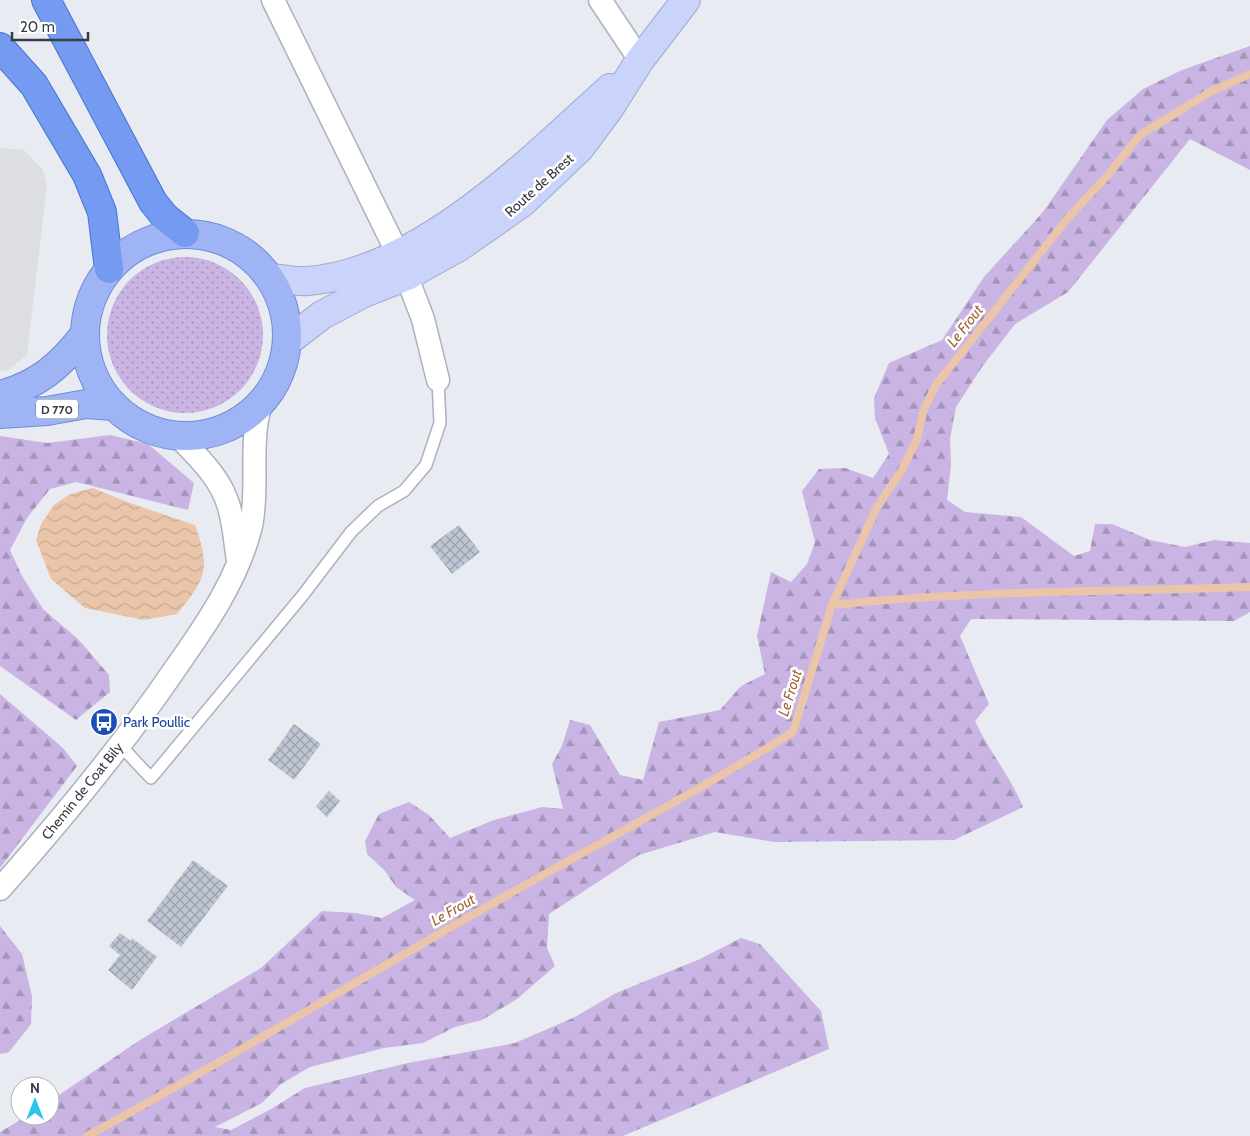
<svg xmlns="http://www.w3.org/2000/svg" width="1250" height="1136" viewBox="0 0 1250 1136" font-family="Cabin,sans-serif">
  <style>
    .grass { fill: url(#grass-dots) }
    .forest { fill: url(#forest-firs) }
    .parking { fill: #dcdee1 }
    .water { fill: url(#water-waves) }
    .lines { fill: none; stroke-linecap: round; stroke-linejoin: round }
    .stream { stroke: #eac5a9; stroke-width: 8 }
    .building { fill: url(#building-cross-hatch) }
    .lane-casing { stroke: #abb1bd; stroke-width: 14 }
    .street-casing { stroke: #abb1bd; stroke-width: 25 }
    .secondary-casing { stroke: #9daad1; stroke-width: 30 }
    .primary-casing { stroke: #6f8cd9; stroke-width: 30 }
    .highway-casing { stroke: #4574cf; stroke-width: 30 }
    .lane { stroke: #fff; stroke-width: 11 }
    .street { stroke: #fff; stroke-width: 22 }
    .secondary { stroke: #cad4fa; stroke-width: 28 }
    .primary { stroke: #9eb4f5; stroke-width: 28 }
    .highway { stroke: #749af1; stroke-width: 28 }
    .labels { text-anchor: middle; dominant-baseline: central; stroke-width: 5; stroke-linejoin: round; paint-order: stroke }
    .shield { fill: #fff; stroke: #73767d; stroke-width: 1 }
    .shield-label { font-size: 12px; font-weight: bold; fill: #373c45 }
    .street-label { font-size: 14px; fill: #373c45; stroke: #fff }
    .transit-label { font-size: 14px; fill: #164399; stroke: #fff; text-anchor: start }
    .water-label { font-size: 15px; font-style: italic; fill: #a06638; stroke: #fff }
  </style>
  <defs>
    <pattern id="grass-dots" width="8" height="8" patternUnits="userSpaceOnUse" patternTransform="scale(1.25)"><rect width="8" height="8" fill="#cab4e3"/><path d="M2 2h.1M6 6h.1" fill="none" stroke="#a594ba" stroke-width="1.8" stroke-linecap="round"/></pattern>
    <pattern id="forest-firs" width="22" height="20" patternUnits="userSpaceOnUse" patternTransform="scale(1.25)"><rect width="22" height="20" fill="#cab4e3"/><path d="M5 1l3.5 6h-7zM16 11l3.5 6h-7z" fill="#a594ba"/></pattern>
    <pattern id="water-waves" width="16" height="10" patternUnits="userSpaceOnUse" patternTransform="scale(1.25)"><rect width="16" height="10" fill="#eac5a9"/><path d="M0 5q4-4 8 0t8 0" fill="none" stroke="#c9aa93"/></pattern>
    <pattern id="building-cross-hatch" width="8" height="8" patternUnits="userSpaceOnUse" patternTransform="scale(1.25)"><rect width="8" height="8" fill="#bec6d3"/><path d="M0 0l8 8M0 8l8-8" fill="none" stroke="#9ba2ad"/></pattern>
  </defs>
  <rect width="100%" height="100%" fill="#e8ebf2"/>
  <path class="grass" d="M107 335a78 78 0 1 1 156 0a78 78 0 1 1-156 0Z"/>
  <path class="forest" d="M1250 46V170L1190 139 1068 292 1015 324 982 367 956 407 950 439 951 465 947 500 965 512 1021 517 1074 556 1090 551 1095 524H1112L1150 540 1185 547 1214 540 1250 543V612L1234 621 971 619 960 636 989 704 975 721C989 751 1010 776 1023 807L954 840 774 842 715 832 639 855 549 914 547 948 555 966 517 999 482 1020 455 1027 423 1043 384 1048 310 1067 281 1084 262 1103 215 1127 231 1130 271 1109 305 1088 408 1063 515 1043 573 1018 616 993 700 959 741 938 760 944 821 1011 829 1049 623 1136H0V1132L27 1116H50V1101L140 1040 261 968 322 911 355 913 382 918 415 900 396 887 385 871 367 854 365 841 379 814 409 802 429 815 450 838 494 820 542 807 563 809 552 764 562 746 570 720 590 725 620 775 643 780 659 722 720 710 741 686 765 674 757 636 771 572 791 582 807 564 815 542 802 491 819 469 845 468 873 478 889 454 875 418 874 398 889 363 942 340 984 277 1043 212 1107 120 1143 89 1182 70Z
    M110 435 148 444 194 483 188 510 76 482 50 489 27 518 10 550 22 576 43 609 79 640 109 675 110 692 76 720 0 666V436L47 443Z
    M0 694 63 748 77 766 0 868Z
    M0 926 22 954 32 996 31 1024 9 1052 0 1054Z"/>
  <path class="parking" d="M0 148 24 150 43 170 47 185 27 355 8 370 0 371Z"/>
  <path class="water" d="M93 488C126 503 161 513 195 525 211 570 206 578 177 614L144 620 85 608 51 579 36 540 41 524 54 505 70 494Z"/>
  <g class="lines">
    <path class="stream" d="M832 605C971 590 1110 592 1250 587
      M87 1136C222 1063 354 982 488 906 590 848 692 795 793 732L832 605 877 507 902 470 917 439 924 409 936 385 1067 219 1108 175 1140 135 1210 92 1250 74"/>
  </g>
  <path class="building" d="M459 525 480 552 452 574 430 546Z
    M294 724 321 744 294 780 268 760Z
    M329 791 340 801 327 817 316 806Z
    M193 860 228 886 181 947 147 921Z
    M120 933 131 941 132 938 157 957 132 990 108 970 120 955 109 946Z"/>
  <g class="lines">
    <g class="lane-casing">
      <path id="lane" d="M120 745 151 778 303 595 351 532 378 506 404 491 426 465 440 423 438 380"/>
    </g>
    <g class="street-casing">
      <path id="street" d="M273 0 398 254 423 319 438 380
        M600 0 640 60
        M178 436C198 457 221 478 229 507 234 524 235 542 238 560
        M0 889C62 819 122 747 175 669 206 625 238 579 251 526 257 497 253 467 255 439 255 427 258 416 260 405"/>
    </g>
    <g class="secondary-casing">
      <path id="secondary" d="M270 278C283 279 296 282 308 281 420 272 531 160 610 88
        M287 342 322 315 364 293 407 276 459 247 522 203 580 148 609 109 640 60 686 0"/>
    </g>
    <g class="primary-casing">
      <path id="primary" d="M85 335a101 101 0 1 1 202 0a101 101 0 1 1-202 0Z
        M0 395C38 385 60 366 84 335
        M0 414 47 411 86 404 113 406"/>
    </g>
    <g class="highway-casing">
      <path id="highway" d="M46 0 153 202 165 217 185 233
        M0 47 34 85 87 175 102 212 109 269"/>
    </g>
    <use href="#lane" class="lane"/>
    <use href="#street" class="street"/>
    <use href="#secondary" class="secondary"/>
    <use href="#primary" class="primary"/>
    <use href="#highway" class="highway"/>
  </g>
  <defs>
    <g id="bus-disc" transform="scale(1.4375)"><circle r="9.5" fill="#1a4fb4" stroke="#fff"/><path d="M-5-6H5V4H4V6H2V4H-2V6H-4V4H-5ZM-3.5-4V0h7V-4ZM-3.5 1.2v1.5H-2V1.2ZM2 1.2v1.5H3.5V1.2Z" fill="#fff"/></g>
  </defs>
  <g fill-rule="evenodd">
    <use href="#bus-disc" x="104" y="722"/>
  </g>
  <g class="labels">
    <rect class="shield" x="36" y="399.5" width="42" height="19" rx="4"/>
    <g class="shield-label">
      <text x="57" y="409">D 770</text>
    </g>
    <g class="street-label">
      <text transform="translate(539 185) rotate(-42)">Route de Brest</text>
      <text transform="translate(82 791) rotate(-51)">Chemin de Coat Bily</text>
    </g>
    <g class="transit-label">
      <text x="123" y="722">Park Poullic</text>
    </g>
    <g class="water-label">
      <text transform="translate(965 326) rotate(-52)">Le Frout</text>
      <text transform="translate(790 693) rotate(-73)">Le Frout</text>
      <text transform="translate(453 910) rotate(-30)">Le Frout</text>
    </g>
  </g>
  <g transform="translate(35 1101)"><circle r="24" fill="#ffffff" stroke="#afb1b5"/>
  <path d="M0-4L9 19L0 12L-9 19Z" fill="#2ac6e7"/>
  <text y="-8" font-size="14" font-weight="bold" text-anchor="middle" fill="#373c45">N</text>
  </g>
  <path d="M12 32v8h76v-8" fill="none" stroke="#373c45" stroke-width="2.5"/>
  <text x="20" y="32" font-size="15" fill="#373c45" stroke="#ffffff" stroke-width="4" paint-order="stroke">20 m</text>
</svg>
